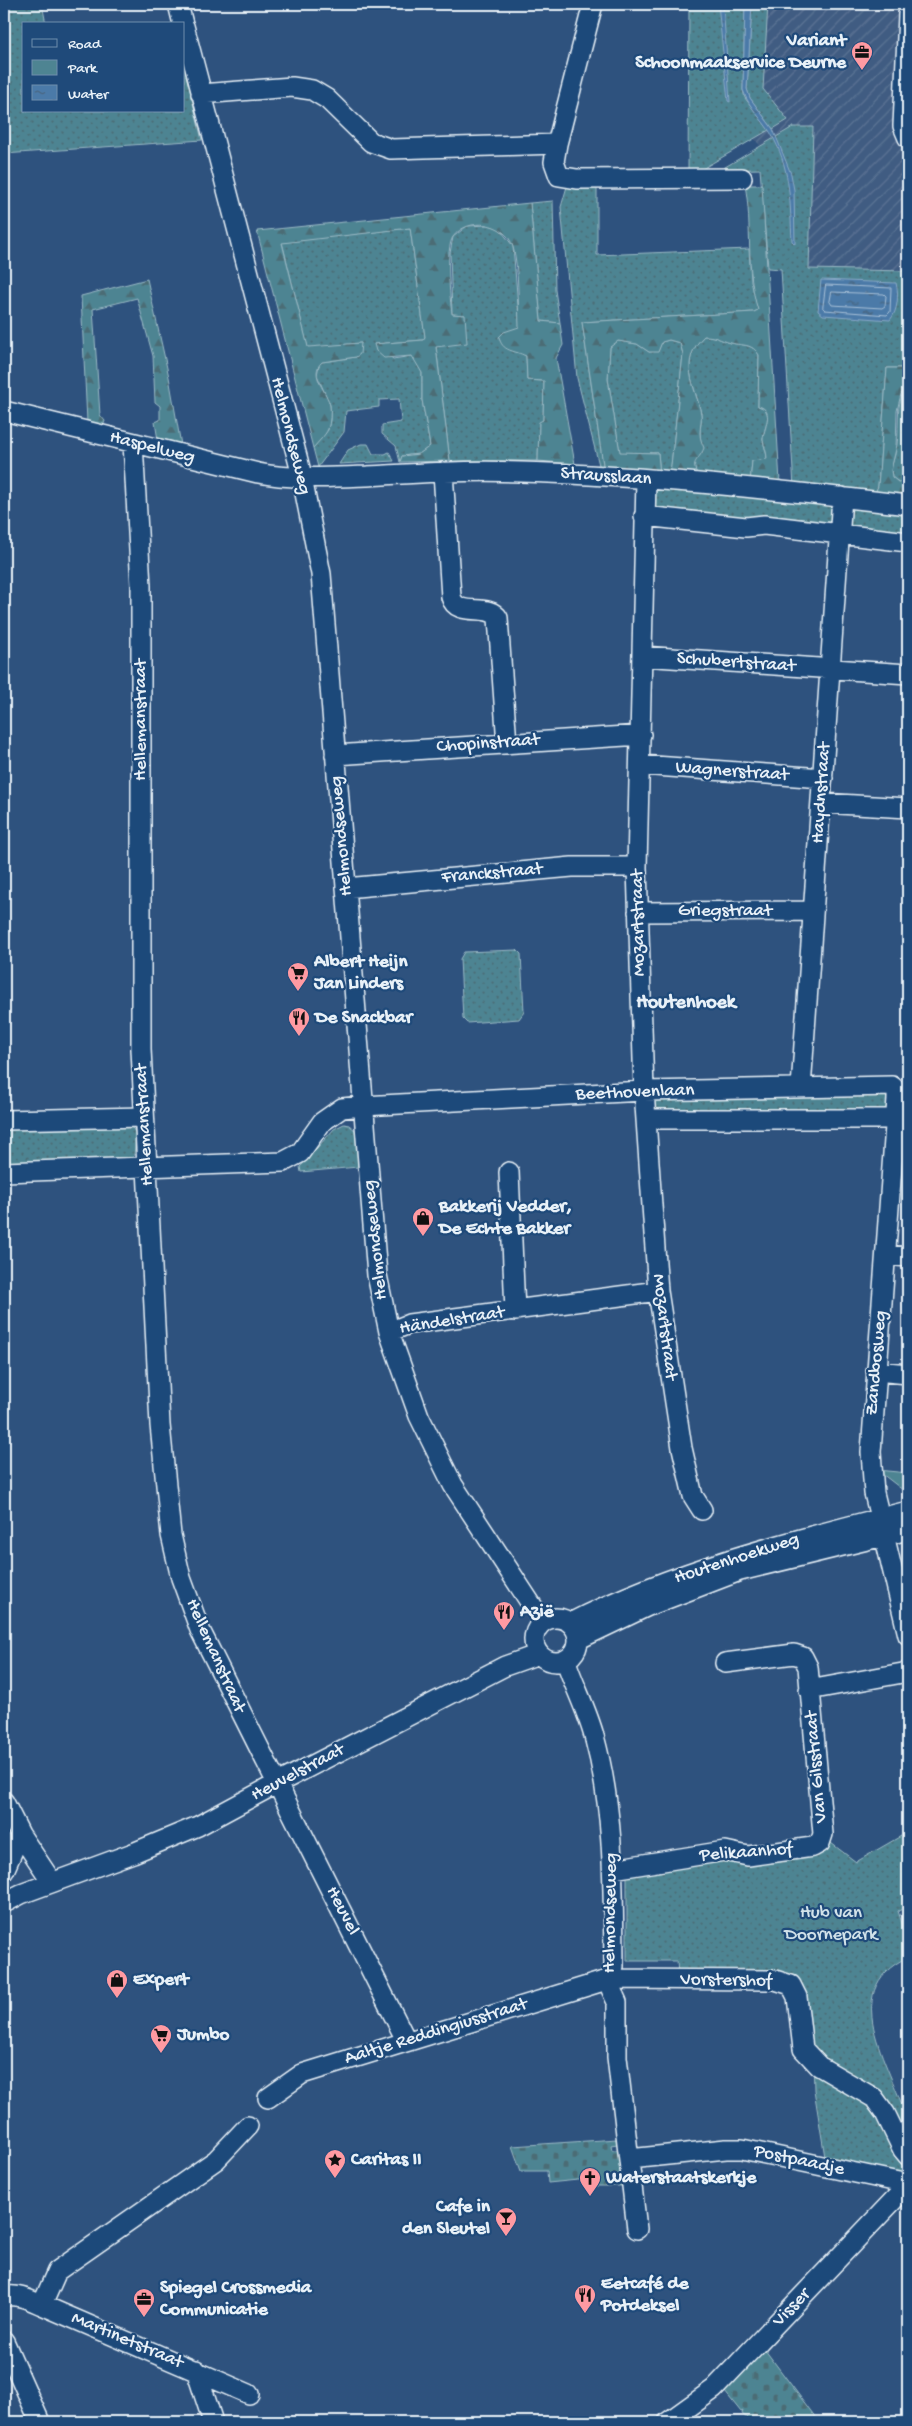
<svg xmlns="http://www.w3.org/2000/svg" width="912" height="2426" viewBox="0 0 912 2426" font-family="'Gochi Hand',sans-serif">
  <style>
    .industrial { fill: url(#industrial-furrows) }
    .green { fill: url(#green-dots); stroke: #9bbac5 }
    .forest { fill: url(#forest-firs); stroke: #9bbac5 }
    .cemetery { fill: url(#cemetery-stones); stroke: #9bbac5 }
    .water { fill: url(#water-ripples); stroke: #8aaac8 }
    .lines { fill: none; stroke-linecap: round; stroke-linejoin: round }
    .shore { stroke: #a9c1d8; stroke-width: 1 }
    .minor-casing { stroke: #e8f1f8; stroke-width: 22 }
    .minor { stroke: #1f4a7a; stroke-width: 19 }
    .labels { text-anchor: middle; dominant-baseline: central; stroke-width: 4.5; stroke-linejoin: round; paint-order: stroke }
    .poi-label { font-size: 19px; font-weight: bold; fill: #e8f1f8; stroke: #1f4a7a; text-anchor: start }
    .street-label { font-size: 19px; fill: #e8f1f8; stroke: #1f4a7a }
    .park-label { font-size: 19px; fill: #d1e1e9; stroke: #1f4a7a }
    .neighbourhood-label { font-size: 20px; font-weight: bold; fill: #e8f1f8; stroke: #1f4a7a }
  </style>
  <defs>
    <pattern id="industrial-furrows" width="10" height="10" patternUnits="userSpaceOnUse" patternTransform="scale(1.25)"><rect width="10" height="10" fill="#405c82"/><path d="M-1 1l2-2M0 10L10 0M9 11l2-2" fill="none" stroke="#5c7494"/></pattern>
    <pattern id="green-dots" width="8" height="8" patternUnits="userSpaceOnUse" patternTransform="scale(1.25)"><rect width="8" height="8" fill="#4e8492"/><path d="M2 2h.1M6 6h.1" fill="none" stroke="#4b6c75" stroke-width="1.8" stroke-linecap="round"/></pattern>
    <pattern id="forest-firs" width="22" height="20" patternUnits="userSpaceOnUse" patternTransform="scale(1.25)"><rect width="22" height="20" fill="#4e8492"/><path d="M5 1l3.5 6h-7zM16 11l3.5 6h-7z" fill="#4b6c75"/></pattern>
    <pattern id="cemetery-stones" width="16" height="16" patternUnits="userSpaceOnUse" patternTransform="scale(1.25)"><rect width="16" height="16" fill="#4e8492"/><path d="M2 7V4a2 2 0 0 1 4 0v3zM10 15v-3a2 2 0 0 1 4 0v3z" fill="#4b6c75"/></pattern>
    <pattern id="water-ripples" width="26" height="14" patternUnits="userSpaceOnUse" patternTransform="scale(1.25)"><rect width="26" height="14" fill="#4b7aa8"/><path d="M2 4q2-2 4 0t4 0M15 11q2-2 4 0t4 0" fill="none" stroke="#49647e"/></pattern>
  </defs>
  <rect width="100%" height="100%" fill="#2e527e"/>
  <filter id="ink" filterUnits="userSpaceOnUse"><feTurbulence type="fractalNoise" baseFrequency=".02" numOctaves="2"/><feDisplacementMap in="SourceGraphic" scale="10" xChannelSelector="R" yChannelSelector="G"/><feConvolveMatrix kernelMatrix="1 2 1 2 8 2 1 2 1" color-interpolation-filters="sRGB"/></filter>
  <g filter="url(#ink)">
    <path class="industrial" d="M706 4H908V303L802 305 787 180 720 95Z"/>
    <path class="green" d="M7 4H42L46 24H24V111H184V66L202 140 4 154V10Z
      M689 4H745L743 90 745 98 769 130 702 169 688 170Z
      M752 4H768L763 89 788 120 773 129 750 98 747 89Z
      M793 127H813L809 269 908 271V368H887L878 486 874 496 794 488 781 269 768 268 760 169 720 170Z
      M568 183 597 185V255L749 249 751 281 758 310 754 312 582 322 604 471 600 469 577 378 561 207Z
      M553 201 555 290 560 323 541 321 530 203Z
      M488 225 499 228 513 246 522 354 526 356 527 380 544 381 543 420 539 423 538 461H450L436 346 465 315 452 314 450 253 453 237 467 226Z
      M410 228 425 337 423 340 374 344 393 359 412 356 417 361 422 373V400L430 446 419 454 402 456 400 462 396 446 382 434V425L401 422 399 399 379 400V407L346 411 344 432 318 467 313 448 328 430 330 420V405L317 375 319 365 322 362 356 357 361 343 308 348 282 242Z
      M704 336C717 336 719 340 731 343 743 346 752 343 759 355L758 406C776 411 763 428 763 440 764 447 767 452 767 460L752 461 750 483 698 477 694 466 695 460 702 453C703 445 700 441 700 434 700 427 702 420 701 414 696 385 677 362 704 336Z
      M669 340 680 343 683 354 670 475H660L658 453H620L608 379 610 347 618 341 637 344 649 352 658 351 662 342Z
      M908 384V484C901 484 897 481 892 477 890 467 894 460 896 450 901 426 893 405 908 384Z
      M361 444H368L373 454H385L389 452 394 461 339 464 348 450Z
      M659 485 829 502 837 511 830 527 656 509 652 504V491Z
      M855 505 908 510V535L852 530 846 524 847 512Z
      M517 950 521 954 524 1012 519 1019 467 1023 463 1019 460 959 464 952Z
      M887 1095V1115L649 1116V1097Z
      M344 1124 349 1125 356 1131 358 1167 301 1172 300 1167 334 1129Z
      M130 1125 136 1133 134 1156 123 1164 4 1165V1130Z
      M908 1832V1874L904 1876 908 1886V1907L898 1911 908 1942V1957C833 1992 895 2070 908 2124 911 2138 908 2156 908 2170L897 2181 826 2163 814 2090 813 2057 799 1982 678 1974 677 1961H627V1873L827 1840 856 1862Z"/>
    <path class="forest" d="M745 185H762L780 482 750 483 752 461 767 459C767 452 764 446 763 440 763 429 776 410 758 406L759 355C752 343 743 346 731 343 719 340 717 336 704 336 678 361 695 385 701 414 702 420 700 427 700 433 700 439 702 443 704 448 698 463 690 459 698 477L670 475 683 354 680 343 669 340 662 342 658 352H649L637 344 618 341 610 347 608 379 620 452 658 453 660 475 604 471 582 322 754 312 758 310C745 269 753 227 745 185Z
      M530 203 541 321 560 323 563 345 556 358 575 464 538 461 539 422 543 420 544 381 527 380 526 356C514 350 502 352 499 337L504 332 519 327C518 304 519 268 513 247 506 222 468 216 453 237 445 248 450 299 452 314L465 315 467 343 436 347 450 461 400 462 402 456 419 454 430 446 422 400V373L412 356 384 358 376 351 374 344 423 340 425 337 410 228 282 243 308 347 361 343 360 354 356 357 322 362C308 375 328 392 330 406 331 412 330 423 328 429 325 436 318 442 313 448L257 231Z
      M147 279 169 377 181 445 158 440 155 422 160 420V406L155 402 153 356 137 298 93 309 100 415 105 421 103 426 87 422 81 296Z
      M887 368H908V384L901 394 897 411 896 449 891 470 892 477 898 482 908 484V500L874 496 878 486Z
      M877 1470 908 1473V1494Z"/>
    <path class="cemetery" d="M617 2139V2144L611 2145 612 2150H618L623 2186H589L588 2179 548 2183 547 2171H521L512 2146Z
      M765 2350 819 2422H747V2418L742 2414 743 2411 741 2412 725 2392Z"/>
    <path class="water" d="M718 4H723L730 102 728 101Z
      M745 4H752L747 89 750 98 773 129 791 174 794 190 795 244 792 241C790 205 791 172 774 139 765 121 749 109 743 90Z
      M821 280 896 283C899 294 898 311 890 320L823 315 818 311Z"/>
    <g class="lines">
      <path class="shore" d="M826 285 891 288 890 312 887 315 825 310 823 308Z
        M832 292 884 294 886 296 885 306 882 308 832 305 830 302Z"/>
      <g class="minor-casing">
        <path id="minor" d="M178 4 183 24
          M593 4 557 144 554 162 559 176 577 179 742 178
          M908 14 903 126 908 138
          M184 26 300 468 321 574 377 1275 389 1332 419 1416 453 1485 543 1622
          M201 94 292 87 312 90 327 99 371 142 391 149 557 144
          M4 411 258 473C295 480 329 477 367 476 418 473 470 470 521 472 650 476 780 490 908 505
          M133 443 141 586V1049L160 1425 171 1535 181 1578 200 1630 406 2040
          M443 472 451 597C457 619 489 602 498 618L507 744
          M646 480 637 867 644 1091 658 1291 682 1448 693 1496 702 1510
          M644 516 746 527 764 525 908 542
          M642 656 908 674
          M335 755 641 735
          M641 765 823 778
          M821 803 908 808
          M346 888 572 867H637
          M638 912 813 911
          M801 1088 842 497
          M647 1119H896
          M4 1120 144 1117
          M4 1172 283 1162 300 1153 322 1122 342 1108 363 1106 644 1091 892 1086 897 1091V1099L871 1452 874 1493 908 1635
          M509 1172 515 1311
          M886 1255 908 1257
          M389 1332 409 1324 658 1291
          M876 1371 908 1374
          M534 1640a22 22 0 1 1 44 0a22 22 0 1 1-44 0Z
          M570 1623C677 1569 793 1540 908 1511
          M579 1639 646 1607 740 1571 908 1530
          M566 1661C574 1686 587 1710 594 1736 615 1813 613 1887 614 1966L610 1979 611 1989 617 2002V2057L637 2229
          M809 1690 908 1672
          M4 1802 20 1834 52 1882
          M613 1869 725 1851 748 1856 813 1847 820 1843 823 1834 808 1667 803 1657 794 1654 725 1663
          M4 1871 20 1834
          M4 1903 21 1894 133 1853 198 1826 276 1784 505 1666 539 1654
          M268 2098 302 2074 610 1979 775 1980 791 1985 797 1997 803 2049 819 2066 874 2098 885 2113 903 2150 908 2156
          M629 2159 726 2149H742L908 2184
          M4 2297C16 2293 30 2300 42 2305L249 2394
          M42 2305 57 2271 216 2160 248 2126
          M4 2341 40 2422
          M196 2370 213 2422
          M668 2422 714 2389 908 2185"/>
      </g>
      <use href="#minor" class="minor"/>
    </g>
  </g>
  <defs>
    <g id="office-pin" transform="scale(1.125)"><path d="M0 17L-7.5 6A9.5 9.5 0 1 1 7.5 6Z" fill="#ff9aa2" stroke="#1f4a7a"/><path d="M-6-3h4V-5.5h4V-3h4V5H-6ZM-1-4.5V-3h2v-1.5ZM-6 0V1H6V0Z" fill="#111"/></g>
    <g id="supermarket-pin" transform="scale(1.125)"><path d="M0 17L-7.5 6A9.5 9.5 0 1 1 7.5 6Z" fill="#ff9aa2" stroke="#1f4a7a"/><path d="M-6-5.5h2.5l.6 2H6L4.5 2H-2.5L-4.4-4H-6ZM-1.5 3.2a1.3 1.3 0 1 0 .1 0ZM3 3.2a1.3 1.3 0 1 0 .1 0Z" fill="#111"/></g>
    <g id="restaurant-pin" transform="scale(1.125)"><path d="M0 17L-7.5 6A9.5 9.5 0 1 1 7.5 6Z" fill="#ff9aa2" stroke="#1f4a7a"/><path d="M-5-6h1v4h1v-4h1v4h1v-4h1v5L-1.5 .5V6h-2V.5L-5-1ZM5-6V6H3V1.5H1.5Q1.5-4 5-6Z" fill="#111"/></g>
    <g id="shop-pin" transform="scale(1.125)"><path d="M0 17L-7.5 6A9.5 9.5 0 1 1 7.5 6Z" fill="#ff9aa2" stroke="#1f4a7a"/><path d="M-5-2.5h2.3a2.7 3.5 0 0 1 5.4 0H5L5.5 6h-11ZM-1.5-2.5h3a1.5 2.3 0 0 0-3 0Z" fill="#111"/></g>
    <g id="sight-pin" transform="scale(1.125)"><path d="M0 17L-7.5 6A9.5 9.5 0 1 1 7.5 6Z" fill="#ff9aa2" stroke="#1f4a7a"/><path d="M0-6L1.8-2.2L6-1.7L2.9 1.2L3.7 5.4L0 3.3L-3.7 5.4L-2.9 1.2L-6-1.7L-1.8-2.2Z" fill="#111"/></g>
    <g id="church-pin" transform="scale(1.125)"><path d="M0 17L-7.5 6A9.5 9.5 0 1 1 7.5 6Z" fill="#ff9aa2" stroke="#1f4a7a"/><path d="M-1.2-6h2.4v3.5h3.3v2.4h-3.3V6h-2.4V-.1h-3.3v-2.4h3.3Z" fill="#111"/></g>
    <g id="bar-pin" transform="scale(1.125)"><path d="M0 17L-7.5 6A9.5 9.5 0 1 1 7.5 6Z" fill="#ff9aa2" stroke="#1f4a7a"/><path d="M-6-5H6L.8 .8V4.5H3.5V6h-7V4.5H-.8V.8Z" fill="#111"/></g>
  </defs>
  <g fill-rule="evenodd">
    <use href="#office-pin" x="862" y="52"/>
    <use href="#supermarket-pin" x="298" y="973"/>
    <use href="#restaurant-pin" x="299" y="1018"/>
    <use href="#shop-pin" x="423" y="1218"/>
    <use href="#restaurant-pin" x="504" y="1612"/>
    <use href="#shop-pin" x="117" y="1980"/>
    <use href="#supermarket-pin" x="161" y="2035"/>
    <use href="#sight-pin" x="335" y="2160"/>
    <use href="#church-pin" x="590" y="2178"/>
    <use href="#bar-pin" x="506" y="2218"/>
    <use href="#restaurant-pin" x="585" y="2295"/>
    <use href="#office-pin" x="144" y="2299"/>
  </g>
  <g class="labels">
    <g class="poi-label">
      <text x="846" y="41" text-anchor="end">Variant<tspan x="846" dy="22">Schoonmaakservice Deurne</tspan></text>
      <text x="314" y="962">Albert Heijn<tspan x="314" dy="22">Jan Linders</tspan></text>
      <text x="315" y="1018">De Snackbar</text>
      <text x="439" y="1207">Bakkerij Vedder,<tspan x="439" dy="22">De Echte Bakker</tspan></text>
      <text x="520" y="1612">Azië</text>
      <text x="133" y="1980">Expert</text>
      <text x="177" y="2035">Jumbo</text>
      <text x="351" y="2160">Caritas II</text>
      <text x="606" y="2178">Waterstaatskerkje</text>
      <text x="490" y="2207" text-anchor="end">Cafe in<tspan x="490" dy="22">den Sleutel</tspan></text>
      <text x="601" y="2284">Eetcafé de<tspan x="601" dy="22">Potdeksel</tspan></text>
      <text x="160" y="2288">Spiegel Crossmedia<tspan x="160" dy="22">Communicatie</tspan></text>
    </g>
    <g class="street-label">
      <text transform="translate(290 436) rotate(76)">Helmondseweg</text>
      <text transform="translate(152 448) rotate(14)">Haspelweg</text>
      <text transform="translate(606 477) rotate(4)">Strausslaan</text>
      <text transform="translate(736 663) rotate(4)">Schubertstraat</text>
      <text transform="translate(141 720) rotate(-90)">Hellemanstraat</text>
      <text transform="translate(488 744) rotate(-4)">Chopinstraat</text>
      <text transform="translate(732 772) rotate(4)">Wagnerstraat</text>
      <text transform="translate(822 793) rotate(-86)">Haydnstraat</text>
      <text transform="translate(342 836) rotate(-95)">Helmondseweg</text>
      <text transform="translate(492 874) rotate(-5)">Franckstraat</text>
      <text x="725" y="911">Griegstraat</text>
      <text transform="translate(639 923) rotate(-91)">Mozartstraat</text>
      <text transform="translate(635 1093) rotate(-2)">Beethovenlaan</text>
      <text transform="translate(145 1125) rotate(-93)">Hellemanstraat</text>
      <text transform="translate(376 1240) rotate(-96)">Helmondseweg</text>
      <text transform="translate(452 1321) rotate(-9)">Händelstraat</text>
      <text transform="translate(664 1327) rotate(83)">Mozartstraat</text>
      <text transform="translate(877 1363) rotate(-85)">Zandbosweg</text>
      <text transform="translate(737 1559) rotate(-18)">Houtenhoekweg</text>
      <text transform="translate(215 1656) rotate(66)">Hellemanstraat</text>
      <text transform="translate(817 1767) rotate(-95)">Van Gilsstraat</text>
      <text transform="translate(298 1773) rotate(-28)">Heuvelstraat</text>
      <text transform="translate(746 1853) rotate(-4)">Pelikaanhof</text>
      <text transform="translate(342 1911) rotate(63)">Heuvel</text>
      <text transform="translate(611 1913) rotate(-89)">Helmondseweg</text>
      <text transform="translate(726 1981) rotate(1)">Vorstershof</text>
      <text transform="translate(436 2032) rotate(-17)">Aaltje Reddingiusstraat</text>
      <text transform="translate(799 2161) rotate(12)">Postpaadje</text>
      <text transform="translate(792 2308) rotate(-46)">Visser</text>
      <text transform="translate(127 2341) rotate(23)">Martinetstraat</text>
    </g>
    <g class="park-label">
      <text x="831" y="1913">Hub van<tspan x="831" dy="22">Doornepark</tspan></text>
    </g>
    <g class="neighbourhood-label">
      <text x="686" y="1003">Houtenhoek</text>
    </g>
  </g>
  <rect width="912" height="2426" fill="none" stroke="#1f4a7a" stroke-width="20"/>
  <rect x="10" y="10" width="892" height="2406" fill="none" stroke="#e8f1f8" stroke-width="2" filter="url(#ink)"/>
  <rect x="22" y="22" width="162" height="90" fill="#1f4a7a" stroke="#6f8dac"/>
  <rect x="32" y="39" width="25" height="8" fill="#1f4a7a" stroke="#6f8dac"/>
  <text x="68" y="48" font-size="15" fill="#e8f1f8">Road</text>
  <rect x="32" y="60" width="25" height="15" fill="#4e8492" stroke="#6f8dac"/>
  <text x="68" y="72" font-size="15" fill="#e8f1f8">Park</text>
  <rect x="32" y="85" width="25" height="15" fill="url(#water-ripples)" stroke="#6f8dac"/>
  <text x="68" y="98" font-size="15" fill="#e8f1f8">Water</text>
</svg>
